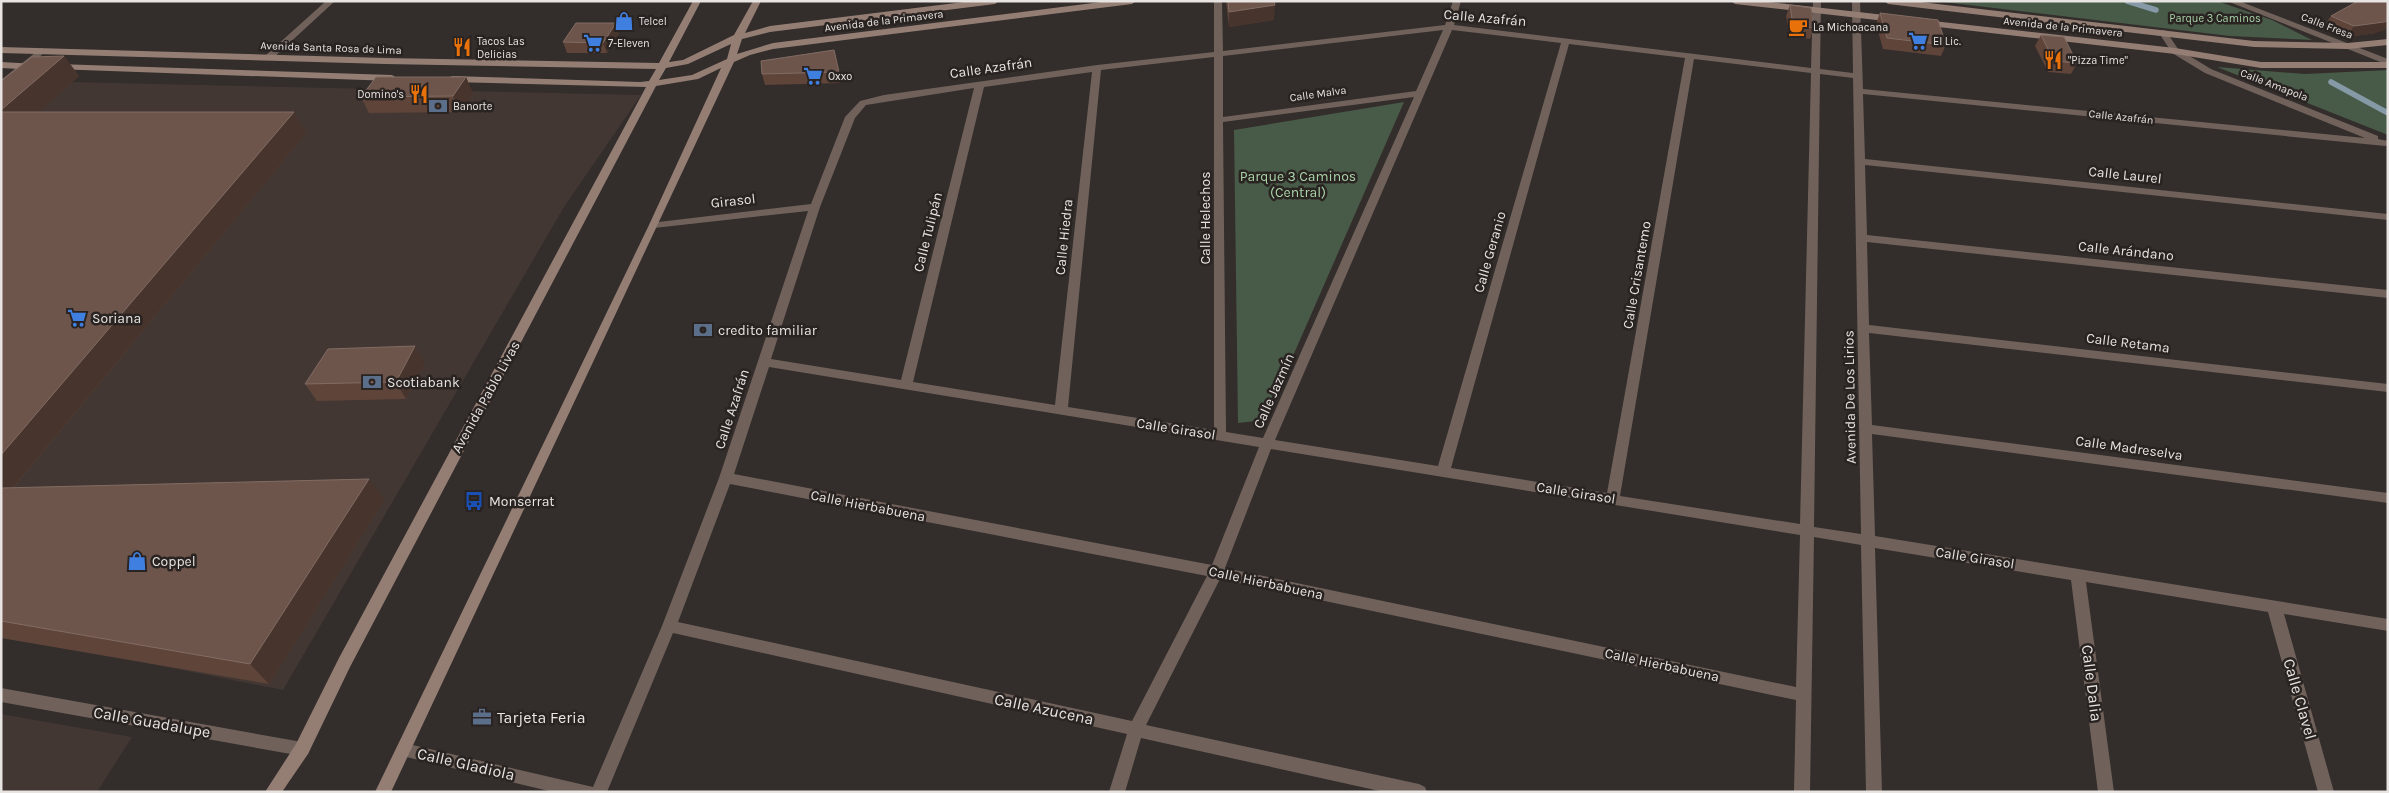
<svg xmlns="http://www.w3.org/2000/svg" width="2389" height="793" viewBox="0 0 2389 793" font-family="Karla,sans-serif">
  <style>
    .built { fill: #423732 }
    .green { fill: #485a48 }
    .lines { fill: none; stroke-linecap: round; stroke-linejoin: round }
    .stream { stroke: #859aa6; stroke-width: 5.5 }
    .street { fill: #70625b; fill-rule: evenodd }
    .secondary { fill: #947e74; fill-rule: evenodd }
    .wall { fill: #5f443a }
    .shaded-wall { fill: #47342c }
    .building { fill: #6e554c; stroke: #816c63 }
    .labels { text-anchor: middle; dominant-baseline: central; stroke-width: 5; stroke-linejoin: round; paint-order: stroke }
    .far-park-label { font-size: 11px; fill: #a9d4a8; stroke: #292321 }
    .far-poi-label { font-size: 11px; fill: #e8e4e2; stroke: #292321; text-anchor: start }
    .far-street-label { font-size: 11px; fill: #e8e4e2; stroke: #292321 }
    .street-label { font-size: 14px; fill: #e8e4e2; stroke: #292321 }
    .park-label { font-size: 14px; fill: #a9d4a8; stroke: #292321 }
    .poi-label { font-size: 14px; fill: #e8e4e2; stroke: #292321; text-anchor: start }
    .near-street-label { font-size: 16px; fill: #e8e4e2; stroke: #292321 }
    .near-poi-label { font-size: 16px; fill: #e8e4e2; stroke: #292321; text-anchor: start }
  </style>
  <rect width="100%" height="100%" fill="#332d2b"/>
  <path class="built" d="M27 81 641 95 564 207 283 690 1 634V122Z
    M1 714 132 737 97 792H1Z"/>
  <path class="green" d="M1935 1H2217L2272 20 2312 40 2230 36Z
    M2217 67 2305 74 2388 70V135Z
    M1404 102 1265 420 1238 423 1234 130Z"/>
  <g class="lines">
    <path class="stream" d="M2127 1 2156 10
      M2331 82 2388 113"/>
    <path class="street" d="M326 1H335L272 59H266V55Z
      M1214 1H1222L1223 51 1445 25 1453 1H1461L1454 25 1811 68 1813 1H1821L1820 69 1853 73 1852 1H1860L1863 89 2365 138 2205 73 2172 53 2159 33 2163 30 2166 31 2178 49 2211 69 2378 136V139L2388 141V145L2385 146 1863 94 1865 159 2388 214V220L1865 165 1867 235 2388 290V298L1867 242 1869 325 2388 384V392L1869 333 1872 425 2388 493V503L1872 434 1875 536 2388 619V631L2284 614 2334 792H2318L2268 612 2086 582 2114 792H2098L2071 580 1875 548 1882 792H1866L1861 545 1814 537 1810 792H1794L1796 700 1220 579 1146 725 1419 784 1425 787 1427 792H1384L1141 738 1125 792H1109L1127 734 673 633 607 792H553L398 755 396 750 398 745 404 743 593 787 662 626 719 478 808 211 654 228 649 225 650 223 811 204 845 117 860 101 884 95 1097 65 1214 52ZM1443 30 1416 91 1223 117V56ZM1452 30 1561 43 1438 466 1275 440ZM1569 44 1685 58 1607 493 1451 468ZM1214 57V430L1068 407 1101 70ZM1694 59 1811 73 1800 524 1620 496ZM1092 72 1055 405 913 382 984 87ZM1820 74 1853 78 1861 534 1814 527ZM974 88 901 380 771 359 820 207 855 118 866 105ZM1414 97 1263 438 1226 432 1223 122ZM769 367 1259 447 1212 565 734 474ZM1271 449 1800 535 1796 687 1225 568ZM730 484 1207 576 1132 721 678 622Z
      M2227 1H2239L2388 59V65Z
      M41 48 46 51 44 53 1 88V80Z
      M1 688 302 742 308 744 310 749 308 754 302 756 1 702Z"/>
    <path class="secondary" d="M693 1H701L669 62 683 60 734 35 753 1H761L745 33 770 26 972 1H999L995 4 770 32 742 39 737 54 773 43 1109 1H1136L1132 4 773 49 750 55 734 62 391 792H375L649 225 721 68 698 79 656 86 350 667 308 754 282 792H265L296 744 339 658 646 87 452 82 447 79 452 76 640 82 649 81 656 69 385 64 1 53V47L385 58 659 63ZM731 44 727 59 692 75 659 80 666 68 688 64Z
      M1731 1H1760L1894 16 1898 19 1894 22 1735 4Z
      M1884 1H1912L2254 41 2348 43 2388 39V45L2348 49 2254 47 1888 4Z
      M1924 20 2175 48 2261 62H2388V68H2261L2175 54 1921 25V21Z
      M1 62 37 64 42 67 37 70 1 68Z
      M57 64 392 75 397 78 392 81 54 69 52 67Z"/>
  </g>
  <path class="wall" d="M1226 1H1274V20L1229 27Z
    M1790 5 1814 28 1810 39 1790 36 1786 16Z
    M1880 13 1946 45 1941 56 1883 49 1876 24Z
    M2331 16 2376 33 2347 37 2323 27Z
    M619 34 607 53H567L563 42Z
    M2041 35 2077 63 2071 74 2048 72 2035 46Z
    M834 50 841 83 765 85 762 74Z
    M64 56 79 76 38 112 306 133 13 488 384 500 269 684 1 638V81Z
    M466 77 473 94 461 112 369 113 361 97Z
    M425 363 406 399 317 401 305 384Z"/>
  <path class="shaded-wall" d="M1275 5 1274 20 1229 27V12Z
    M2388 21V29L2376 33 2347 37 2354 26Z
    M616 23 619 34 607 53 603 43Z
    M64 56 79 76 15 133 1 115V110Z
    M466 77 473 94 461 112 453 96Z
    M294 112 306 133 1 502V455Z
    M415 346 425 363 406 399 396 382Z
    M369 479 384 500 269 684 250 664Z"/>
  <path class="building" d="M1228 1H1274L1275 5 1229 12Z
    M2358 1H2388V21L2384 22 2354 26 2331 16Z
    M1790 5 1811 8 1814 28 1793 26Z
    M1880 13 1938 20 1946 45 1887 38Z
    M576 23H616L603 43 563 42Z
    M2041 35 2064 37 2077 63 2054 61Z
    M834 50 839 72 762 74 761 61Z
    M64 56 1 110V81L32 57Z
    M376 77H466L453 96 361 97Z
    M1 112H294L1 455Z
    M415 346 396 382 305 384 328 349Z
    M369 479 250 664 1 621V488Z"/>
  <defs>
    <g id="shop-bare" transform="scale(1.5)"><path d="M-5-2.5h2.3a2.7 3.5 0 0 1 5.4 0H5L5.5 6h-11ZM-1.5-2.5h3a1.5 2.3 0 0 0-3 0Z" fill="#3f7fe0" stroke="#292321" stroke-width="2.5" paint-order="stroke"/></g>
    <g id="cafe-bare" transform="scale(1.5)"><path d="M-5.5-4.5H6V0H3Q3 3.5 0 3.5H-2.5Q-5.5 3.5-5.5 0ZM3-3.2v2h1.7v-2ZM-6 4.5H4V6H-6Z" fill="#e8710a" stroke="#292321" stroke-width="2.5" paint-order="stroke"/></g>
    <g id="supermarket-bare" transform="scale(1.5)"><path d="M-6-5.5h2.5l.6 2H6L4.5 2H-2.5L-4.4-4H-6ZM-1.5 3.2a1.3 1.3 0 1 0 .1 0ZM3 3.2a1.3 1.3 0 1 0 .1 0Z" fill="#3f7fe0" stroke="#292321" stroke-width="2.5" paint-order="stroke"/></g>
    <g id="restaurant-bare" transform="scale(1.5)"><path d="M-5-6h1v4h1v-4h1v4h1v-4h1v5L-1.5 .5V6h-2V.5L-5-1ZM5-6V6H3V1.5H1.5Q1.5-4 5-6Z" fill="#e8710a" stroke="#292321" stroke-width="2.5" paint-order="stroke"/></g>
    <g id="bank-bare" transform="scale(1.5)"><path d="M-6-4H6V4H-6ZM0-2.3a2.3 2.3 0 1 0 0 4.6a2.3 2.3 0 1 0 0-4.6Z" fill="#5c6f8a" stroke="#292321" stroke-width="2.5" paint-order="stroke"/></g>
    <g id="bus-bare" transform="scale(1.5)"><path d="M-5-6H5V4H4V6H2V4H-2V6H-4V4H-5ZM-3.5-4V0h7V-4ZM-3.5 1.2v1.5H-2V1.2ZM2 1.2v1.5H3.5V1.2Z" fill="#1a4fb4" stroke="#292321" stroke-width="2.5" paint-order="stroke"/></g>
    <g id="office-bare" transform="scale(1.5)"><path d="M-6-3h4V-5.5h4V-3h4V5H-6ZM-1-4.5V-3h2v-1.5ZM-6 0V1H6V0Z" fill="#5c6f8a" stroke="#292321" stroke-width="2.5" paint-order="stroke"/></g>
  </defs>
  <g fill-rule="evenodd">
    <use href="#shop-bare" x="624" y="21"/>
    <use href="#cafe-bare" x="1798" y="27"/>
    <use href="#supermarket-bare" x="1918" y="41"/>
    <use href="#supermarket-bare" x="593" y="43"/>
    <use href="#restaurant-bare" x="462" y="47"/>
    <use href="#restaurant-bare" x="2053" y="60"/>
    <use href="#supermarket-bare" x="813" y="76"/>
    <use href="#restaurant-bare" x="419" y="94"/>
    <use href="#bank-bare" x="438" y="106"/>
    <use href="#supermarket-bare" x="77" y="318"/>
    <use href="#bank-bare" x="703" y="330"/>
    <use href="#bank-bare" x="372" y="382"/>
    <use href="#bus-bare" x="474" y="501"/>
    <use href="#shop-bare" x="137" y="561"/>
    <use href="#office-bare" x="482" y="717"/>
  </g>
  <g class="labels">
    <g class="far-park-label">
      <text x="2215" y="18">Parque 3 Caminos</text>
    </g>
    <g class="far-poi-label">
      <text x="639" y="21">Telcel</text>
      <text x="1813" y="27">La Michoacana</text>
      <text x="477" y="41">Tacos Las<tspan x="477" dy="13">Delicias</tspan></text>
      <text x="1933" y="41">El Lic.</text>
      <text x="608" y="43">7-Eleven</text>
      <text x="2068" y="60">"Pizza Time"</text>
      <text x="828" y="76">Oxxo</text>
      <text x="404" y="94" text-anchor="end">Domino's</text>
      <text x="453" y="106">Banorte</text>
    </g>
    <g class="far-street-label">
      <text transform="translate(884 21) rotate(-7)">Avenida de la Primavera</text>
      <text transform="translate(2327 26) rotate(21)">Calle Fresa</text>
      <text transform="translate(2063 27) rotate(6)">Avenida de la Primavera</text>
      <text transform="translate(331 48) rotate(2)">Avenida Santa Rosa de Lima</text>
      <text transform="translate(2274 85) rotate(21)">Calle Amapola</text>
      <text transform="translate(1318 94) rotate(-8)">Calle Malva</text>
      <text transform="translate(2121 117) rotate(6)">Calle Azafrán</text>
    </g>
    <g class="street-label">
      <text transform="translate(1485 18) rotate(5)">Calle Azafrán</text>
      <text transform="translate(991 68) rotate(-8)">Calle Azafrán</text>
      <text transform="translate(2125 175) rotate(6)">Calle Laurel</text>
      <text transform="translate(733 201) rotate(-6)">Girasol</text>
      <text transform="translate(1205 218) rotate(-90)">Calle Helechos</text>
      <text transform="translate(928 232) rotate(-76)">Calle Tulipán</text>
      <text transform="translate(1064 237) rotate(-84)">Calle Hiedra</text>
      <text transform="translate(2126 251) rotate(6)">Calle Arándano</text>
      <text transform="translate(1490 252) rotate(-74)">Calle Geranio</text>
      <text transform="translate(1637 275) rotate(-80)">Calle Crisantemo</text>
      <text transform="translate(2128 343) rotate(7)">Calle Retama</text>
      <text transform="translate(1274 391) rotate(-66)">Calle Jazmín</text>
      <text transform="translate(486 397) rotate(-61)">Avenida Pablo Livas</text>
      <text transform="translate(1850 397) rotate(-91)">Avenida De Los Lirios</text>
      <text transform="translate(732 409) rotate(-72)">Calle Azafrán</text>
      <text transform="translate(1176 429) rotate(9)">Calle Girasol</text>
      <text transform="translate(2129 448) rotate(8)">Calle Madreselva</text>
      <text transform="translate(1576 493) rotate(9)">Calle Girasol</text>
      <text transform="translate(868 506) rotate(11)">Calle Hierbabuena</text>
      <text transform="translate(1975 558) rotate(9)">Calle Girasol</text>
      <text transform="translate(1266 583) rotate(12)">Calle Hierbabuena</text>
      <text transform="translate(1662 665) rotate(12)">Calle Hierbabuena</text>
    </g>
    <g class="park-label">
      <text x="1298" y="176">Parque 3 Caminos<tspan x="1298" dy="16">(Central)</tspan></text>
    </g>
    <g class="poi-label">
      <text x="92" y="318">Soriana</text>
      <text x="718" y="330">credito familiar</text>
      <text x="387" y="382">Scotiabank</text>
      <text x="489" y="501">Monserrat</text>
      <text x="152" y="561">Coppel</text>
    </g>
    <g class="near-street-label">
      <text transform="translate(2092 683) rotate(83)">Calle Dalia</text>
      <text transform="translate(2300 699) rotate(74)">Calle Clavel</text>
      <text transform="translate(1044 709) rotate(12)">Calle Azucena</text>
      <text transform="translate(152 722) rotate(10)">Calle Guadalupe</text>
      <text transform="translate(466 764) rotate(13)">Calle Gladiola</text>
    </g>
    <g class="near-poi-label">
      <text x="497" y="717">Tarjeta Feria</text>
    </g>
  </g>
  <rect width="2389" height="793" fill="none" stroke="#e8e4e2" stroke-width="5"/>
</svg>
